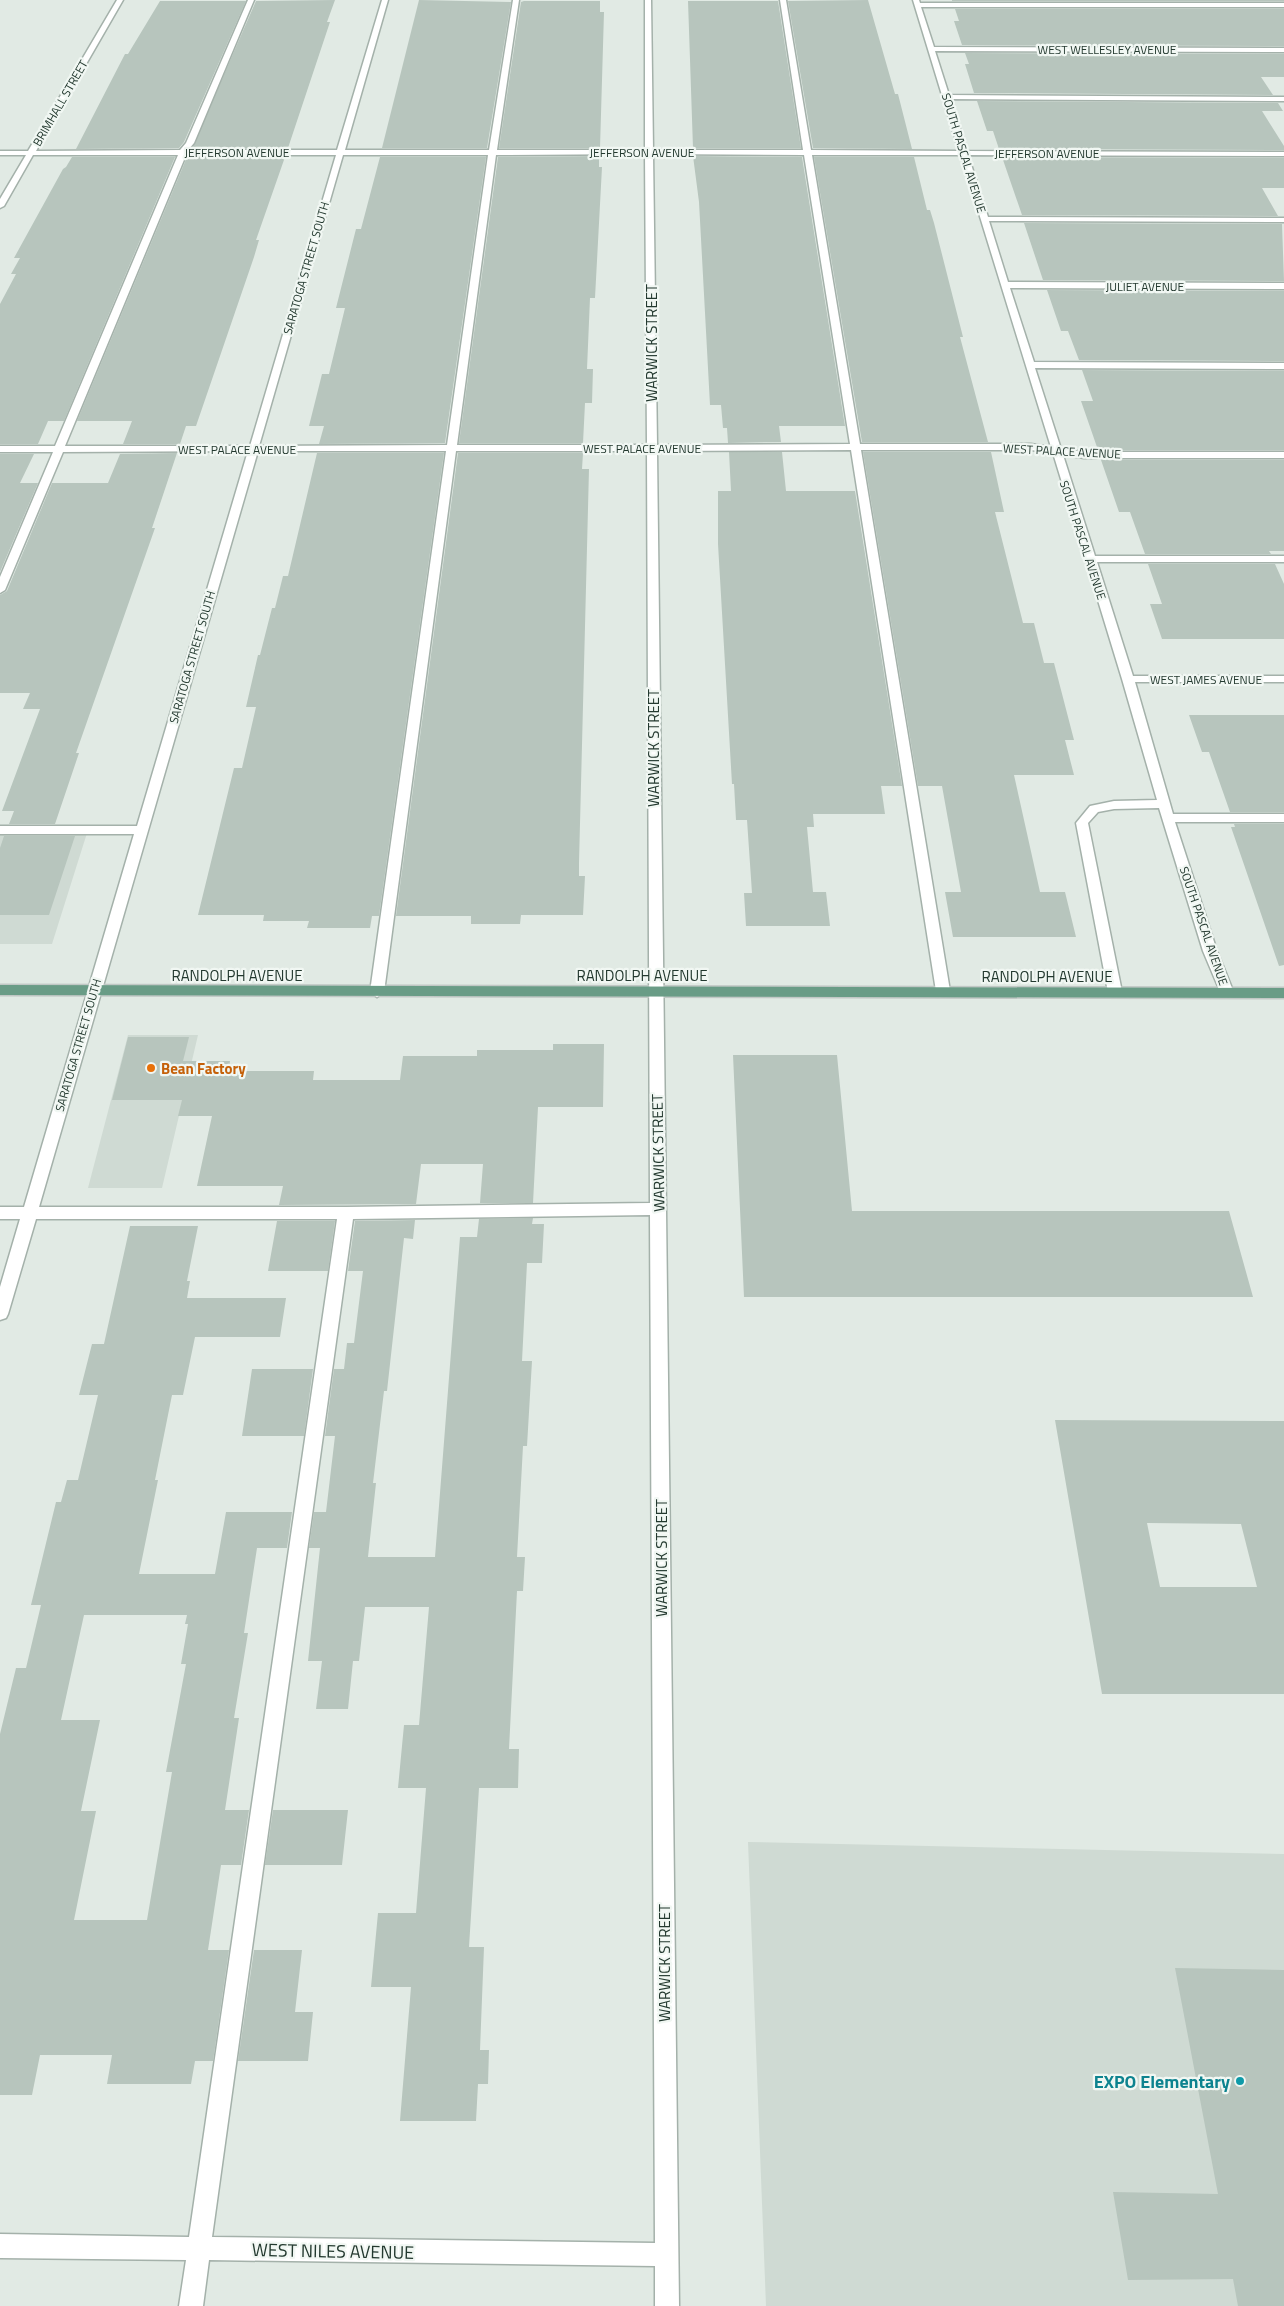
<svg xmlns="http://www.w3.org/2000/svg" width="1284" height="2306" viewBox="0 0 1284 2306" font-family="'Titillium Web',sans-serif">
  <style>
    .built { fill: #cfdad3 }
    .building { fill: #b7c5bd; fill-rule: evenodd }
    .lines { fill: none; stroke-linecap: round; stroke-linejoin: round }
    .minor-casing { stroke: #a4b1aa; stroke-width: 3 }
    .major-casing { stroke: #c1c8c5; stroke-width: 3 }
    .minor { fill: #fff; fill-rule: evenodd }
    .major { fill: #699c86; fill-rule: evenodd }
    .food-dot { fill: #e8710a; stroke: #f1f7f3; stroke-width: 2 }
    .culture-dot { fill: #0f9aa8; stroke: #f1f7f3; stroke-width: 2 }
    .labels { text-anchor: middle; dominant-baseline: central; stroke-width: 4.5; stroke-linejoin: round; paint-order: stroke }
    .far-street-label { font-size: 12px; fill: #23392f; stroke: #f1f7f3 }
    .street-label { font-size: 15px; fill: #23392f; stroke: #f1f7f3 }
    .food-label { font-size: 15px; font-weight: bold; fill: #c56008; stroke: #f1f7f3; text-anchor: start }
    .near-culture-label { font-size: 18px; font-weight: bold; fill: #0d838f; stroke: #f1f7f3; text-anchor: end }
    .near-street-label { font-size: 18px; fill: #23392f; stroke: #f1f7f3 }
  </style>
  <rect width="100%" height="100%" fill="#e1eae4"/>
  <path class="built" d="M0 833H87L52 944H0Z
    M128 1035H198L162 1188H88Z
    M748 1842 1284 1854V2306H766Z"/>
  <path class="building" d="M335 0 327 22H330L288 148H192L256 1Z
    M419 0 511 2 487 148H382Z
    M868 0 895 94H898L912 149 813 148 788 1Z
    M952 0H1284V1H952Z
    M160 1H246L184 142 179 148 76 149 125 54H128Z
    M524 1H600V12H604L600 148H499L521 2Z
    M688 1H778L801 148H693Z
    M955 9H1284V46L962 45 954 21H959Z
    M965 53 1284 54V77H1261L1273 95 974 93 965 64H969Z
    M977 101 1278 103 1283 111H1262L1284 146V150L999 149 993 131H987Z
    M599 156V167H602L595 298H590L587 369H593L592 403H585L583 443H459L498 157Z
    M693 156 802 157 845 426H779L781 442 728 443 727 428H723L721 405H710L699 202Z
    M72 157H175L64 421H48L38 444H0V304L16 274H11L20 258H14L63 169 66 167Z
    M187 157H285L256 240H259L254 257 196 426H186L180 444H123L132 421H77Z
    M380 157H486L445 443 319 444 324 426H309L322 374H329L345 308H336L356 229H361Z
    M814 157H914L927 210H930L934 223 963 337H960L988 442H862Z
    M1002 157 1284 158V188H1262L1278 216 1022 215Z
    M1024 223 1282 224 1284 281 1043 280Z
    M1047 290 1284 291V361L1079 360 1068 331H1061Z
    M1082 370 1284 371V450H1098L1081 401H1093Z
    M729 452H782L786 491H855L902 786H881L885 814H813L814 827H807L813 892H826L830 926H746L744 893H752L747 820H736L734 784H732L718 544V491H731Z
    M863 452H991L1004 512H995L1023 623H1034L1044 663H1054L1074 740H1065L1074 775H1014L1040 892H1065L1076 937H953L945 892H961L942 786H918Z
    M177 453 152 528H155L76 753H79L55 824H9L14 811H2L40 709H23L30 693H0V595L7 591 52 483H108L120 454Z
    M317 453H444L379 916H372L370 928H307L309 921H263L264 915H198L234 768H242L256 707H246L258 655H260L272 608H275L283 576H288Z
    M458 453H583L582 469H589L579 863V876H585L583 915H521L520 924H471V916H396Z
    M0 454H34L20 483H38L0 572Z
    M1101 460H1284V551H1269L1271 554H1145L1130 512H1119Z
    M1148 564H1275L1284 584V639H1162L1150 604H1162Z
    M1189 715H1284V812H1230L1209 752H1202Z
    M1234 824H1284V965L1279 966 1231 827H1235Z
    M4 836H75L49 915H0V848Z
    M128 1037H189L183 1061H230L229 1068H238L237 1071H314L313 1080H400L403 1056H477V1050H553V1044H604L603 1107H538L533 1203H480L483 1164H421L416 1204 279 1205 283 1186H197L212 1116H178L182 1100H112Z
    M733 1055H837L852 1211H1229L1253 1297H744Z
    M533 1218 532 1224H544L542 1263H527L522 1361H532L527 1446H523L517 1557H525L523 1591H517L509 1749H519L518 1788H479L469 1947H484L480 2050H489L488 2084H478L476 2121H400L411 1987H371L378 1913H416L426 1788H398L404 1725H419L429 1607H365L359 1661H353L348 1709H316L322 1661H308L320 1548H309L314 1512H326L335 1436H325L334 1369H344L347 1343H354L363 1271H348L355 1221 415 1220 413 1239 404 1238 387 1391H384L373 1483H376L368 1557H435L460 1237H477L479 1219Z
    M277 1221H335L328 1271H268Z
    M130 1226H198L187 1281H190L187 1298H286L280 1337H195L183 1395H172L155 1480H158L139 1574H215L226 1512H292L287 1548H257L244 1633H248L234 1718H239L225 1810H249L241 1865H221L208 1950H229L213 2061H195L191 2084H107L112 2055H40L32 2095H0V1734L16 1668H26L41 1605H31L56 1502H61L67 1480H78L98 1395H79L92 1344H104ZM84 1615H187L185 1624H188L181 1664H186L166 1772H172L147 1920H74L96 1811H81L100 1720H61Z
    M252 1369H313L304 1436H242Z
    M1055 1420 1284 1421V1694H1102ZM1147 1523 1241 1524 1257 1587H1160Z
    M273 1810H348L342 1865H265Z
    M254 1950H302L295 2012H313L308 2061H238Z
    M1175 1968 1284 1970V2306H1238L1233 2279 1128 2280 1113 2192 1218 2194Z"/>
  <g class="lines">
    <g class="minor-casing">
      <path id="minor" d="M117 0H123L36 151 180 150 186 143 248 0H254L194 143 188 150H337L382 0H388L345 150H489L513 0H519L497 150H645V0H651L653 150H803L780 0H786L811 150 959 151 913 0H919L920 3H1284V7H921L934 47 1284 48V52L935 51 949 95 1284 97V101L951 99 967 151 1284 152V156L968 155 988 217 1284 218V222L989 221 1008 282 1284 283V289L1010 288 1034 362 1284 363V369L1035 368 1061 449 1084 452H1284V458H1084L1063 455 1095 556H1284V562H1097L1133 676H1284V682H1135L1173 814H1284V822H1175L1217 951 1234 993 1232 996H1222L1203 951 1159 808 1114 809 1098 812 1088 823 1122 992 1115 997 1108 992 1076 823 1090 806 1114 801 1157 800 1122 679 1053 453 1031 450H861L950 991 943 996 936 991 851 450 657 451 679 2306H655V2266L209 2260 203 2306H179L186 2260 0 2258V2234L189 2237 337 1219H36L8 1314 6 1318 0 1320V1287L20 1219H0V1207H24L134 834H0V826H137L248 451 63 452 5 590 0 593V577L53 452H0V446H55L178 155H33L4 206 0 208V199L26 155H0V151H28ZM645 154 647 445H457L496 155ZM653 154 804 155 850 444 657 445ZM186 155H336L250 446H65ZM343 155H488L447 445 259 446ZM812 155H961L1051 447 1031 444H860ZM258 451H446L370 992 377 997 384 992 456 451H647L650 1203 346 1207H39ZM650 1215 655 2243 212 2237 353 1219Z"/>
    </g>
    <g class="major-casing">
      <path id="major" d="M0 985 1284 988V998L0 995Z"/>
    </g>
    <use href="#minor" class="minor"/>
    <use href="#major" class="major"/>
  </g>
  <circle class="food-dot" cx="151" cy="1068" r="5"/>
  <circle class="culture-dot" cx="1240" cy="2081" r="5"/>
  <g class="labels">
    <g class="far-street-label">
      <text x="1107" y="49">WEST WELLESLEY AVENUE</text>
      <text transform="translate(60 103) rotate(-60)">BRIMHALL STREET</text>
      <text x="237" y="152">JEFFERSON AVENUE</text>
      <text x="642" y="152">JEFFERSON AVENUE</text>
      <text transform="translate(964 153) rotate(73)">SOUTH PASCAL AVENUE</text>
      <text x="1047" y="153">JEFFERSON AVENUE</text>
      <text transform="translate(306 268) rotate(-74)">SARATOGA STREET SOUTH</text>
      <text x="1145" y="286">JULIET AVENUE</text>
      <text x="642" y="448">WEST PALACE AVENUE</text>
      <text x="237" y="449">WEST PALACE AVENUE</text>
      <text transform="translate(1062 451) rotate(3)">WEST PALACE AVENUE</text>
      <text transform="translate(1083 540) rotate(72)">SOUTH PASCAL AVENUE</text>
      <text transform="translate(192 657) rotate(-74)">SARATOGA STREET SOUTH</text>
      <text x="1206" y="679">WEST JAMES AVENUE</text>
      <text transform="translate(1204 926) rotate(71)">SOUTH PASCAL AVENUE</text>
      <text transform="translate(78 1045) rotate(-74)">SARATOGA STREET SOUTH</text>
    </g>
    <g class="street-label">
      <text transform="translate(651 343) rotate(-90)">WARWICK STREET</text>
      <text transform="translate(653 748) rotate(-90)">WARWICK STREET</text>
      <text x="237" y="975">RANDOLPH AVENUE</text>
      <text x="642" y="975">RANDOLPH AVENUE</text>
      <text x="1047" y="976">RANDOLPH AVENUE</text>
      <text transform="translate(658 1153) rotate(-91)">WARWICK STREET</text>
      <text transform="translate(661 1558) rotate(-90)">WARWICK STREET</text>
      <text transform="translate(664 1963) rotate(-90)">WARWICK STREET</text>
    </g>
    <g class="food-label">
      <text x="161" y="1068">Bean Factory</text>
    </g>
    <g class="near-culture-label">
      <text x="1230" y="2081">EXPO Elementary</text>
    </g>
    <g class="near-street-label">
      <text transform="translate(333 2251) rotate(1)">WEST NILES AVENUE</text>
    </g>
  </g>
</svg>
